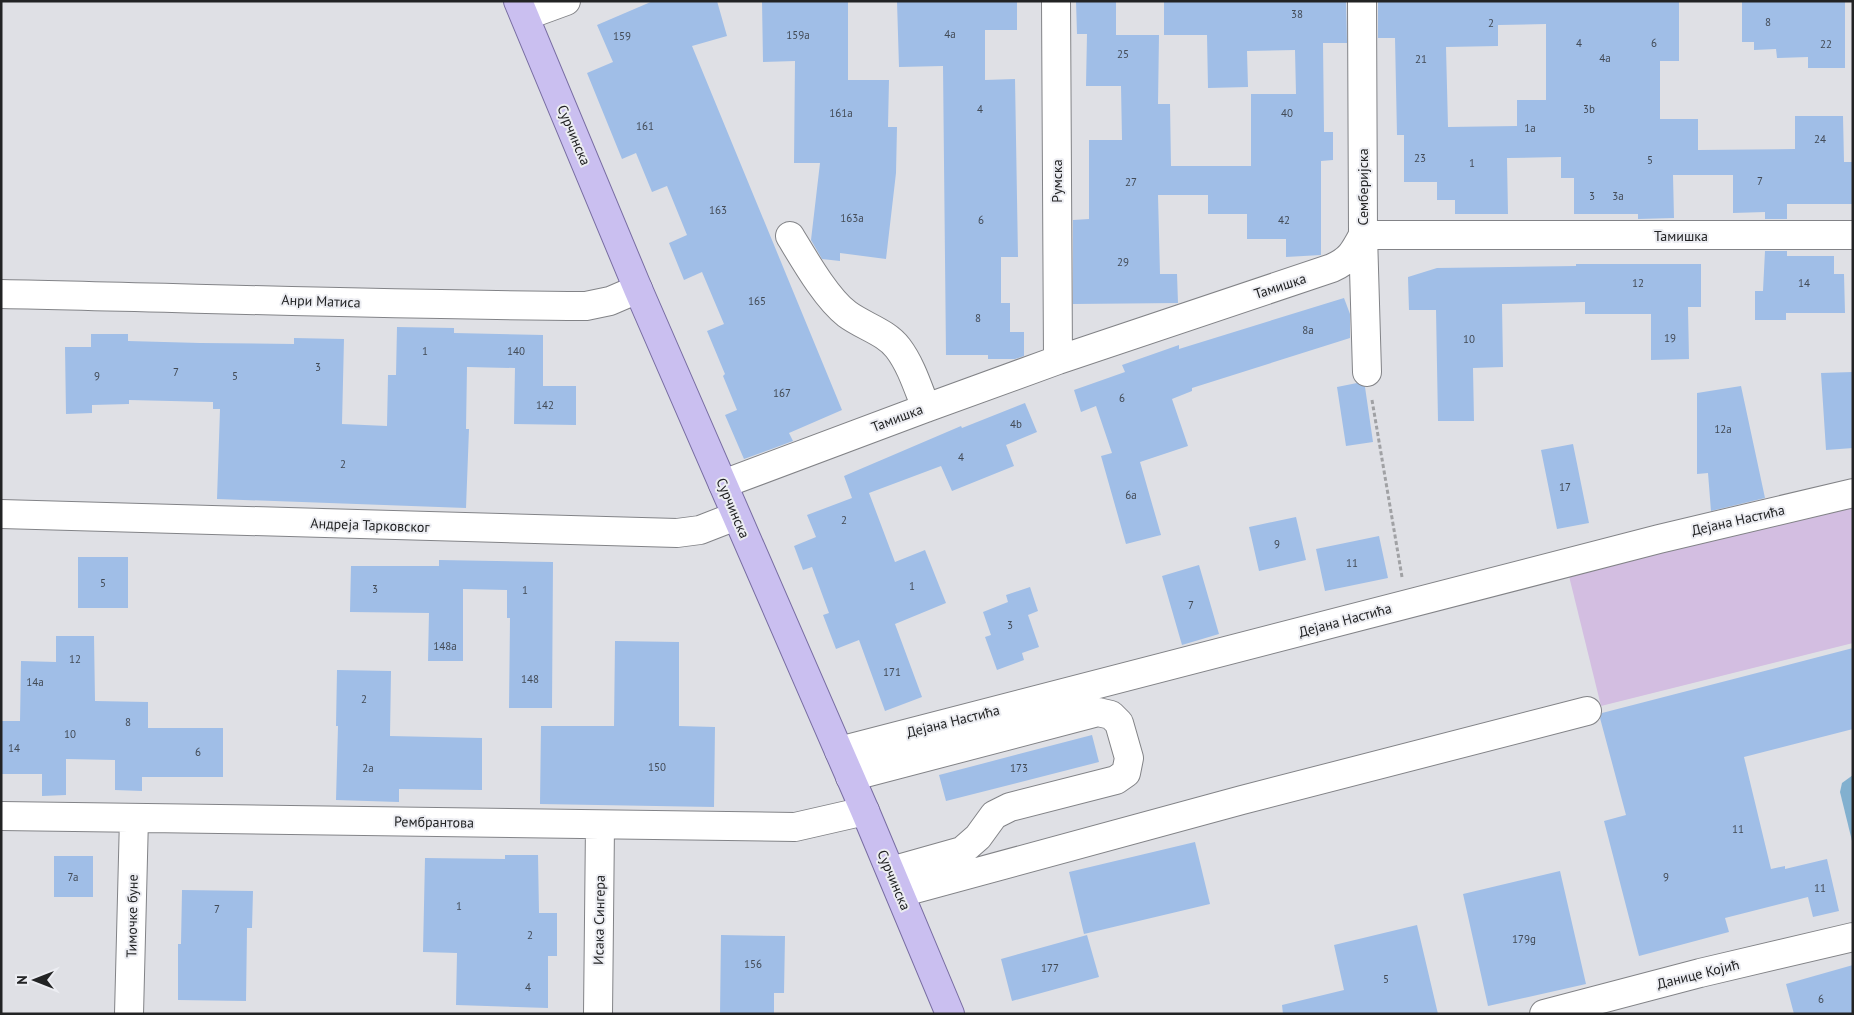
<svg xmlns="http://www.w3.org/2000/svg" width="1854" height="1015" viewBox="0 0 1854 1015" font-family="'PT Sans',sans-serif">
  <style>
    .green { fill: #d3bee1 }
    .water { fill: #82b0cf }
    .building { fill: #a0bee7; fill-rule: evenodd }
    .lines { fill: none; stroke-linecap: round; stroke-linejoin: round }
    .minor-casing { stroke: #828387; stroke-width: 30 }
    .major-casing { stroke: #786da2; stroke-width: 30 }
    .path { stroke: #a0a1a4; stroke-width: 3; stroke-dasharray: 4 2.5; stroke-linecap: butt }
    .minor { stroke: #fff; stroke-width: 28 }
    .major { stroke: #cabff0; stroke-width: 28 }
    .labels { text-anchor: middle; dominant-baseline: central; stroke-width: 4; stroke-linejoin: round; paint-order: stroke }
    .number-label { font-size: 11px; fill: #424a55 }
    .street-label { font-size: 14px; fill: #222324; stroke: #ecedf2 }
  </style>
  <rect width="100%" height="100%" fill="#dfe0e5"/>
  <path class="green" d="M1853 501V643L1601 706 1568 572Z"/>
  <path class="water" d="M1853 775V845L1840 792 1842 783Z"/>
  <path class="building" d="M653 1H717L727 36 692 46 842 410 789 433 793 441 744 459 725 415 737 410 723 376 725 374 707 331 724 324 702 272 684 280 669 243 687 235 667 186 652 192 636 153 622 159 587 73 613 62 597 25Z
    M762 1H848V80H889L888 127H897L896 173 886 259 840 253V261L822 259 811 240 820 163H794L795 61 763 62Z
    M897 1H1017V30H985V80L1015 79 1018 257H1001V303H1010V332H1024V356L1015 359H988V355H946L943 66 899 67Z
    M1076 1H1116V35H1159L1158 104H1170L1171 166H1251V94H1296L1295 50 1247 51 1248 87 1208 88 1207 35H1164V1H1346L1347 43H1323L1324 132H1333V160L1321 161V255L1286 257V239H1247V214H1208V195H1158L1160 274H1177L1178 303 1073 304V220L1089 219V140H1122L1121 86H1086L1087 34H1077Z
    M1378 1H1679V61H1660V119H1698V150L1795 149V116H1843L1844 162H1852V204H1787V219H1765V212L1733 213V175H1673L1674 218 1638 219V214H1574V178H1561V157L1507 158 1508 214H1455V200H1437V182H1404V135H1397L1395 38H1378ZM1546 24V100H1517V126L1448 127 1446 47 1498 46V25Z
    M1742 1H1845V68H1808V57L1777 58 1776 49 1754 50V42H1742Z
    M1765 251H1787V256H1834V274H1844L1845 313H1786V320H1755V291H1763Z
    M1576 264H1701V307H1688L1689 359 1651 360V314H1585V302L1502 304 1503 367 1473 368 1474 421H1438L1436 310H1409L1408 277 1437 268 1576 266Z
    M1344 298 1350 314V338L1192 388V391L1172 399 1188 446 1140 462 1161 535 1126 544 1101 456 1112 453 1096 406 1081 412 1074 390 1125 372 1122 365 1179 345V349Z
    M397 327 454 328V333L543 335V386H576V425L514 424 515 368 467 367 466 429H469L466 508 217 499 220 409H213V402L129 400V404L92 405V413L66 414 65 347H91V334H128V341L200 343 294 344V338L344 339 342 424 387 426 388 375H396Z
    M1853 372V448L1826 450 1821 373Z
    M1357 383 1365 387 1373 442 1346 446 1337 387Z
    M1741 386 1765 498 1711 511 1708 473 1697 474V393Z
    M1025 403 1037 432 1006 445 1014 466 952 491 941 466 869 493 895 562 925 550 946 603 895 624 922 697 885 711 859 640 836 649 823 615 829 613 812 567 803 570 794 546 816 537 807 515 852 498 844 476 961 426 962 428Z
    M1573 444 1589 523 1557 529 1541 450Z
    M1296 517 1306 560 1259 571 1249 527Z
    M1379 536 1388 578 1325 591 1316 549Z
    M78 557H128V608H78Z
    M439 560 553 562 552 708H509L510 618H507V590L463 589V661H428L429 613 350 612 351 566H439Z
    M1199 565 1219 634 1182 645 1162 576Z
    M1030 587 1038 611 1028 615 1039 647 1022 653 1024 660 997 670 985 637 991 635 983 612 1008 602 1006 595Z
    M56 636H94L95 701 148 702V728H223V777H142V791L115 790V760L66 759V795L42 796V774H1V721H20L21 661 56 662Z
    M615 641 679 642V726L715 727 714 807 540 804 541 726H614Z
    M1853 648V729L1744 757 1771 869 1785 866V869L1827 859 1839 911 1813 917 1808 897 1725 918 1729 932 1639 956 1604 821 1626 815 1600 718 1602 713Z
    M337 670 391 671 390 736 482 738V790L399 789V802L336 800 338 726H336Z
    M1092 735 1099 762 946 801 939 775Z
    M1195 842 1210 904 1084 934 1069 872Z
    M505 855H538L539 913H557V956H548V1008L456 1005 457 953 423 952 425 858 505 859Z
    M54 856H93V897H54Z
    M1560 871 1586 984 1488 1006 1463 894Z
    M182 890 253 891 252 928H247L246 1001 178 1000V944H181Z
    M1417 925 1438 1014H1283L1282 1005 1344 990 1334 945Z
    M721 935 785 936 784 993H774V1014H720Z
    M1087 935 1099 977 1012 1001 1001 959Z
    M1853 965V1014H1794L1786 984Z"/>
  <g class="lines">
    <g class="minor-casing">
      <path id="minor" d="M1056 1 1058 360
        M1362 1 1363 235 1367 372
        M525 16 566 1
        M790 236C804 259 826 298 847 314 863 326 886 332 898 348 911 365 918 388 926 408
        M1 294C196 298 391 305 586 306L610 301 638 289
        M723 484 926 408 1058 360 1332 268C1350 260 1354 252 1363 235H1853
        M1 514 677 533 700 530 736 516
        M839 751 1659 539 1853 493
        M850 777 1098 712 1111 715 1119 723 1129 758 1126 773 1116 780 1010 807 994 815 978 837 962 851 891 871
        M1 816 795 827 865 811
        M900 893 1242 800 1587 711
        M129 1014 134 818
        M598 1014 600 825
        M1544 1014 1700 973 1853 937"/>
    </g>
    <g class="major-casing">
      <path id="major" d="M518 1 638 289 865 811 950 1014"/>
    </g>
    <path class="path" d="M1372 400 1402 577"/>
    <use href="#minor" class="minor"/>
    <use href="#major" class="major"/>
  </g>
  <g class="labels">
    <g class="number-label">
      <text x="1297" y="14">38</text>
      <text x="1768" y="22">8</text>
      <text x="1491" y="23">2</text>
      <text x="950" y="34">4a</text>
      <text x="798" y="35">159a</text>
      <text x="622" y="36">159</text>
      <text x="1579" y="43">4</text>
      <text x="1654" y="43">6</text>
      <text x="1826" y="44">22</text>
      <text x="1123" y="54">25</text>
      <text x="1605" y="58">4a</text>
      <text x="1421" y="59">21</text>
      <text x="980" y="109">4</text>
      <text x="1589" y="109">3b</text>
      <text x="841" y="113">161a</text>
      <text x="1287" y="113">40</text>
      <text x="645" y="126">161</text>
      <text x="1530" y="128">1a</text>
      <text x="1820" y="139">24</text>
      <text x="1420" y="158">23</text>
      <text x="1650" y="160">5</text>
      <text x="1472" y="163">1</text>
      <text x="1760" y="181">7</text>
      <text x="1131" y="182">27</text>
      <text x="1592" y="196">3</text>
      <text x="1618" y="196">3a</text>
      <text x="718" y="210">163</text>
      <text x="852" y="218">163a</text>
      <text x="981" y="220">6</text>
      <text x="1284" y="220">42</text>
      <text x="1123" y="262">29</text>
      <text x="1638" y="283">12</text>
      <text x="1804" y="283">14</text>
      <text x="757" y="301">165</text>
      <text x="978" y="318">8</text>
      <text x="1308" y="330">8a</text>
      <text x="1670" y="338">19</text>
      <text x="1469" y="339">10</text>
      <text x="425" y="351">1</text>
      <text x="516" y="351">140</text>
      <text x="318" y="367">3</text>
      <text x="176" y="372">7</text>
      <text x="97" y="376">9</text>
      <text x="235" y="376">5</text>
      <text x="782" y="393">167</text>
      <text x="1122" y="398">6</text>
      <text x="545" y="405">142</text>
      <text x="1016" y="424">4b</text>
      <text x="1723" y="429">12a</text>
      <text x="961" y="457">4</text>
      <text x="343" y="464">2</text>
      <text x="1565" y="487">17</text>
      <text x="1131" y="495">6a</text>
      <text x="844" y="520">2</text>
      <text x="1277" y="544">9</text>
      <text x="1352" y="563">11</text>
      <text x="103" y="583">5</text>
      <text x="912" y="586">1</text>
      <text x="375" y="589">3</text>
      <text x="525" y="590">1</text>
      <text x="1191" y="605">7</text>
      <text x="1010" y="625">3</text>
      <text x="445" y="646">148a</text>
      <text x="75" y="659">12</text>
      <text x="892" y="672">171</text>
      <text x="530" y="679">148</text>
      <text x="35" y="682">14a</text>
      <text x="364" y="699">2</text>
      <text x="128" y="722">8</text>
      <text x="70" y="734">10</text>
      <text x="14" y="748">14</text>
      <text x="198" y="752">6</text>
      <text x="657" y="767">150</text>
      <text x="368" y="768">2a</text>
      <text x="1019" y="768">173</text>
      <text x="1738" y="829">11</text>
      <text x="73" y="877">7a</text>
      <text x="1666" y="877">9</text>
      <text x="1820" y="888">11</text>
      <text x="459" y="906">1</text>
      <text x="217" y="909">7</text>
      <text x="530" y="935">2</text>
      <text x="1524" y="939">179g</text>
      <text x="753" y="964">156</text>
      <text x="1050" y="968">177</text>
      <text x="1386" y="979">5</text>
      <text x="528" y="987">4</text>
      <text x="1821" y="999">6</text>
    </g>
    <g class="street-label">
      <text transform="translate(574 135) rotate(67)">Сурчинска</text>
      <text transform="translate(1057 181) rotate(-90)">Румска</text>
      <text transform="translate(1363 187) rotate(-90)">Семберијска</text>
      <text x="1681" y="236">Тамишка</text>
      <text transform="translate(1280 286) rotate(-18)">Тамишка</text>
      <text transform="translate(321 301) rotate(2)">Анри Матиса</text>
      <text transform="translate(897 418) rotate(-21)">Тамишка</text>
      <text transform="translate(733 508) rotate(67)">Сурчинска</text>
      <text transform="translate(1738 520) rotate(-13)">Дејана Настића</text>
      <text transform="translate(370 525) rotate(2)">Андреја Тарковског</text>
      <text transform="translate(1345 620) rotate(-15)">Дејана Настића</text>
      <text transform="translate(953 721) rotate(-14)">Дејана Настића</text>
      <text transform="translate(434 822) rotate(1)">Рембрантова</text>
      <text transform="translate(894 880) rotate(67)">Сурчинска</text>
      <text transform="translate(132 916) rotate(-89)">Тимочке буне</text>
      <text transform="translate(599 920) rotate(-89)">Исака Сингера</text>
      <text transform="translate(1698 974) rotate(-14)">Данице Којић</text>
    </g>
  </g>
  <rect width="1854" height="1015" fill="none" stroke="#222324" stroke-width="5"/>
  <g transform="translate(35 980) rotate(270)" stroke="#ecedf2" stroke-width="4" paint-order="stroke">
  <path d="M0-4L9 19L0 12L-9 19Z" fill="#222324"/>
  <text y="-8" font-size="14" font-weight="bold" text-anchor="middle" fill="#222324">N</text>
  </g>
</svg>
